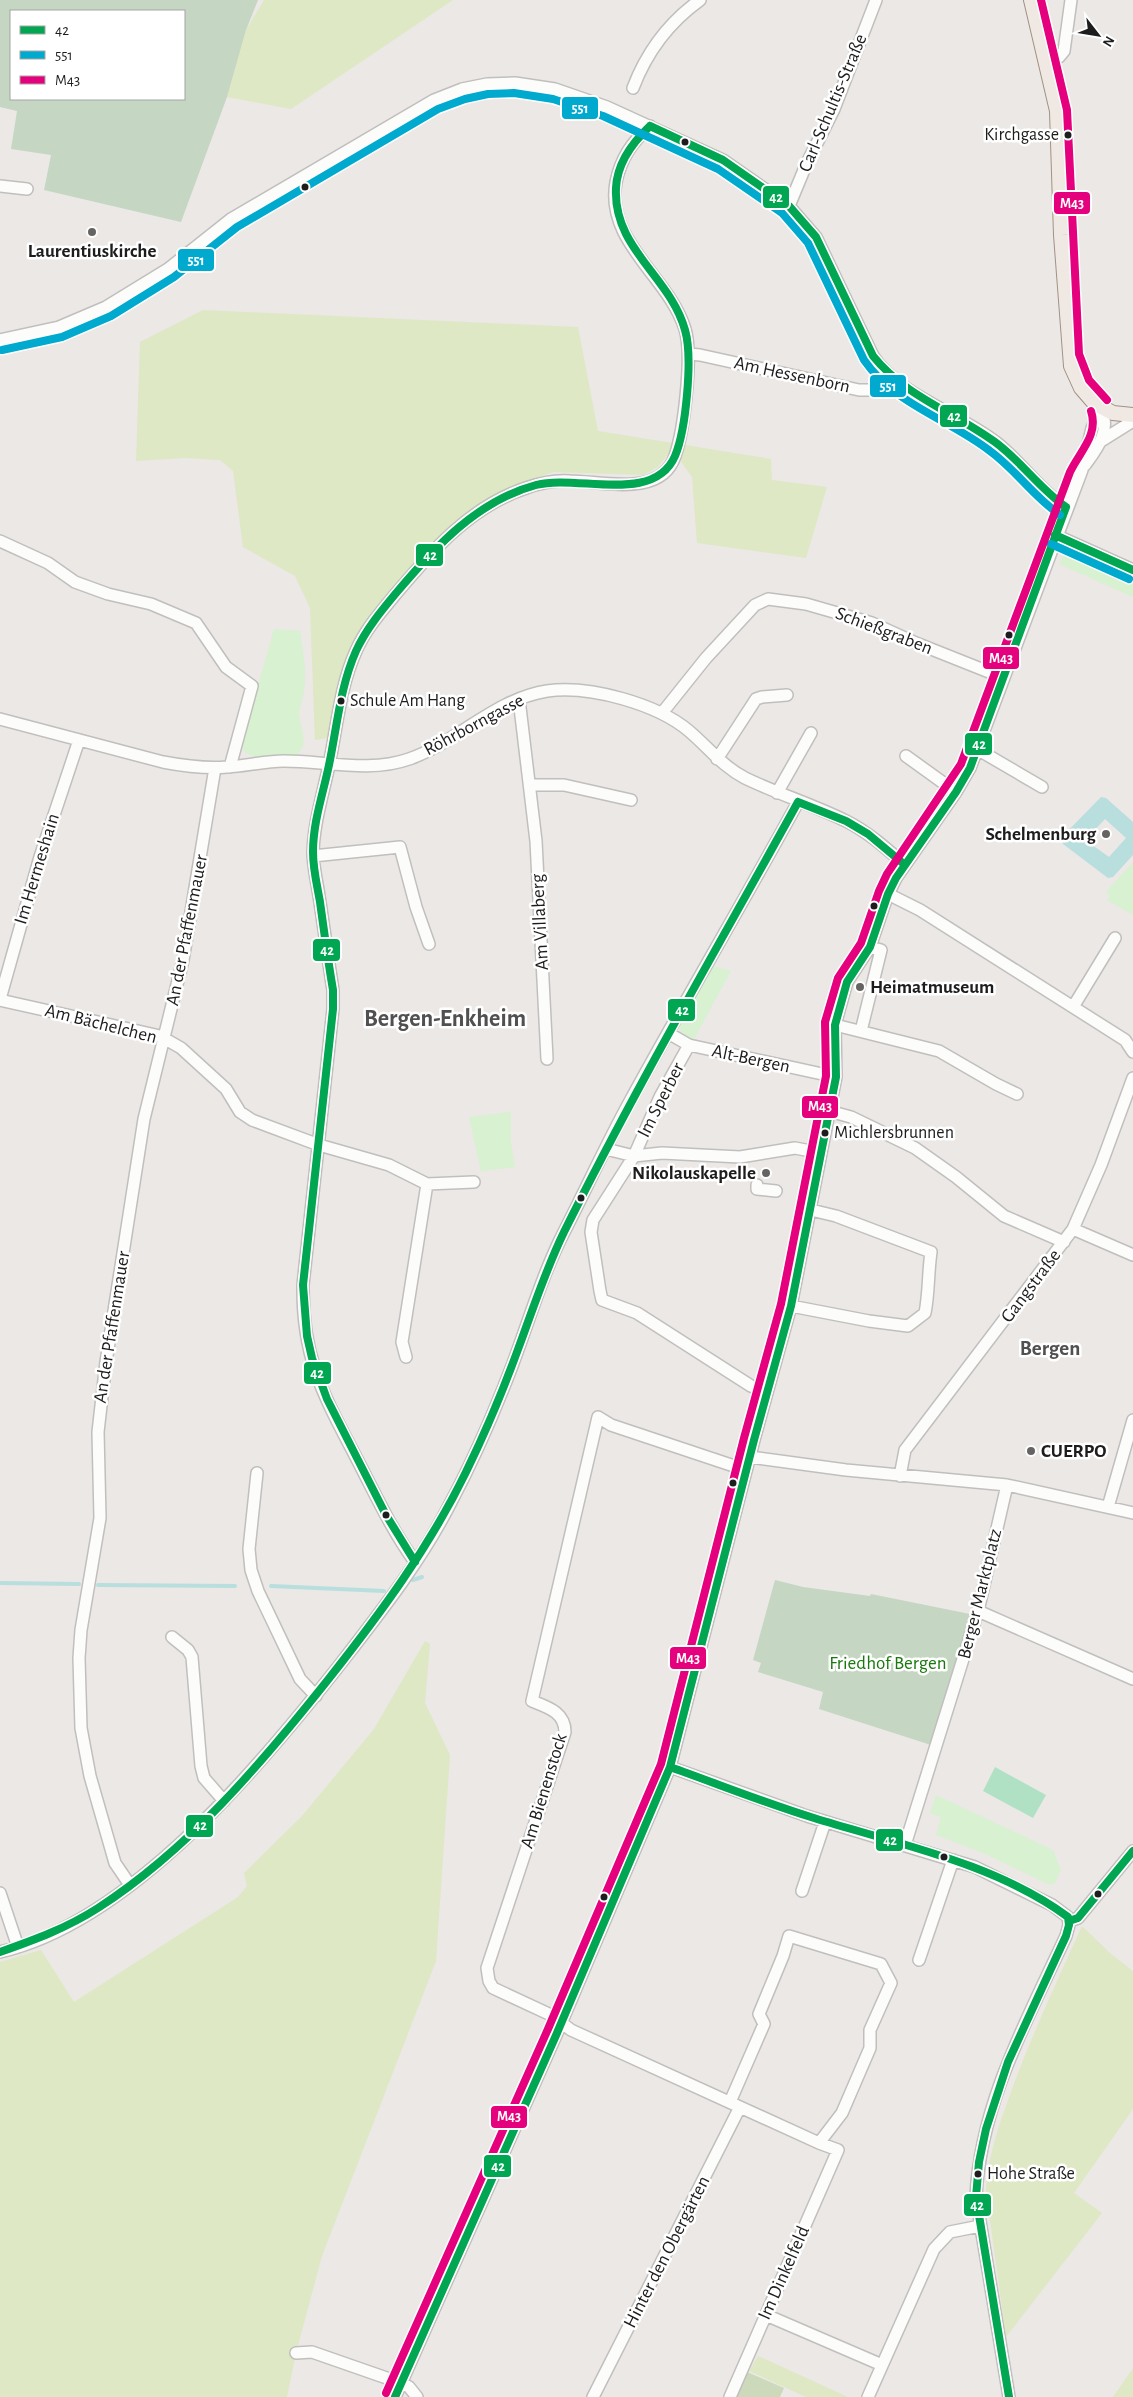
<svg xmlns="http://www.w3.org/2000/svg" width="1133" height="2397" viewBox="0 0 1133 2397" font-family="'Alegreya Sans',sans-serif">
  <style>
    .grass { fill: #dee8c4 }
    .forest { fill: #ccd9bb }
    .cemetery { fill: #c5d6c2; fill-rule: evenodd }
    .park { fill: #d7f1d1 }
    .pitch { fill: #b1e1c4 }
    .water { fill: #b9dede; fill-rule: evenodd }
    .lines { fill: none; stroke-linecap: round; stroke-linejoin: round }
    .stream { stroke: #b9dede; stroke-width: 4 }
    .minor-casing { stroke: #c1bfbe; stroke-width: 14 }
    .major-casing { stroke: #a19183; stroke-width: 16 }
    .minor { stroke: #fcfcfb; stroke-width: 11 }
    .major { stroke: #f0e9e3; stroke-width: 14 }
    .bus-1-casing { stroke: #fff; stroke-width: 11 }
    .bus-2-casing { stroke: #fff; stroke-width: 11 }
    .bus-3-casing { stroke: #fff; stroke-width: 11 }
    .bus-1 { stroke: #00a651; stroke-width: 8 }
    .bus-2 { stroke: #00a9ce; stroke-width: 8 }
    .bus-3 { stroke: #e5007d; stroke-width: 8 }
    .bus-dot { fill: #1d1d1d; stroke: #fff; stroke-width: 2 }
    .poi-dot { fill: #656463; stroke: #fff; stroke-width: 2 }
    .labels { text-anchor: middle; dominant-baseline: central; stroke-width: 5; stroke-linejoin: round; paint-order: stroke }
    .bus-label { font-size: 18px; fill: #1d1d1d; stroke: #fff; text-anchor: start }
    .street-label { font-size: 19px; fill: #1d1d1d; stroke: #fff }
    .poi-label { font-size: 19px; font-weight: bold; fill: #1d1d1d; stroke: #fff; text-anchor: end }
    .park-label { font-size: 19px; fill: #19790d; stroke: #fff }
    .quarter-label { font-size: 21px; font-weight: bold; fill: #505050; stroke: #fff }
    .district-label { font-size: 24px; font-weight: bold; fill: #505050; stroke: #fff }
    .line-badge { stroke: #fff; stroke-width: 2 }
    .badge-label { font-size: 14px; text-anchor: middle; font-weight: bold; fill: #fff }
  </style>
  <rect width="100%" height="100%" fill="#ebe8e6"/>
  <path class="grass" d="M264 0H453L291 109 227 97 246 30Z
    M203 310 578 327 598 431 771 459 772 480 827 487 806 558 697 543 692 477 672 449 658 467 643 475 554 472 511 486 459 519 403 580 366 624 350 648 329 738 315 740 310 608 295 576 243 547 233 471 220 460 185 458 136 461 140 342Z
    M425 1641 430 1644 425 1703 450 1755 436 1961 322 2256 296 2353 287 2397H0V1962L41 1950 74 2002 238 1897 247 1886 244 1873 302 1816 374 1729Z
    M1082 1926 1111 1954 1133 1971V2109L1074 2193 1102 2213 1006 2337 986 2191C988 2152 1002 2117 1015 2081 1035 2028 1059 1977 1082 1926Z
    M758 2356 848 2397H806L749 2371Z
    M1133 2368V2397H1113Z"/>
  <path class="forest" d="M747 2372 784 2388 780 2397H736Z"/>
  <path class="cemetery" d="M0 0H258L246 30 227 97 181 222 44 190 51 155 11 149 17 111 0 107ZM184 11V99H11V11Z
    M775 1580 803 1587 870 1596 871 1594 970 1614 931 1745 819 1709 823 1692 758 1672 761 1663 753 1660Z"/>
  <path class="park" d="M1074 549 1133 575V597L1059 564 1063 557Z
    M274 629 300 631C303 652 308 674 303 696 302 701 299 709 299 714 300 728 311 746 295 756L254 757 244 752 242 742Z
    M1133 862V915L1107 900 1110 896 1106 892Z
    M713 966 731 971 693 1041 679 1033 681 1028 679 1026Z
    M511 1112V1142L515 1167 481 1171 469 1117Z
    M936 1795 1053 1850 1061 1870 1055 1883 1050 1885 981 1852 936 1835 941 1817 930 1813Z"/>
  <path class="pitch" d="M995 1767 1046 1795 1033 1818 983 1791Z"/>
  <path class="water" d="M1101 797 1106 798 1133 822V855L1113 877 1108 878 1063 844 1061 838ZM1105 819 1126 838 1109 857 1085 840Z"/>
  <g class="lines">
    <path class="stream" d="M413 1580 422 1577
      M0 1583 79 1584
      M98 1585 235 1586
      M271 1586 384 1591"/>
    <g class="minor-casing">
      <path id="minor" d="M1046 60 1059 57 1064 51 1071 0
        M633 88C647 51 668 23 700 0
        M0 186 27 189
        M789 206 806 165 834 109 876 0
        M0 340 59 327 106 307 168 269 231 219 434 100 462 89 487 84 515 83 555 89 607 107 723 160 789 206 816 237 873 356C899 396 959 413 997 443 1021 462 1040 491 1066 507
        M689 354 700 355 859 390H882L894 381
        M1101 441 1133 421
        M1085 465C1098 447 1111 431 1101 408
        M1055 535 1133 570
        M0 541 48 563 75 582 108 594 151 604 196 623 226 667 252 686 230 767
        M519 699 536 841 547 1059
        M662 713 706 658 755 605 768 599 806 604 872 623 916 643 1004 678
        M0 719 163 762C184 766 206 769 227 767 246 766 265 761 284 761 325 761 370 773 409 759 456 743 495 699 547 691 590 685 657 704 689 731 709 748 722 766 745 778 778 794 814 805 846 821 868 832 887 849 905 865
        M977 749 1042 787
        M906 756 956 792
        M717 759 756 699 762 697 787 695
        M530 785H564L631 800
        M777 793 811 733
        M313 856 400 847 416 907 429 944
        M888 894 920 910 1125 1040 1133 1052
        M0 999 40 857 79 740
        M0 1000 160 1036 181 1048 226 1089 240 1112 252 1120 319 1145 389 1165 427 1184 474 1182
        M1073 1007 1115 938
        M835 1025 939 1051 996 1084 1017 1094
        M861 1031 881 950 870 947
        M668 1033 689 1045 836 1077
        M689 1045 660 1097 634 1156 593 1220 591 1232 600 1291 602 1300 637 1313 751 1386 767 1393
        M829 1111 851 1117 915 1148 956 1177 1004 1216 1064 1242
        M606 1149 634 1156 662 1153 740 1157 795 1148 821 1153
        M757 1185V1189L776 1191
        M1073 1229 1133 1255
        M791 1306 869 1321 908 1326 925 1313C929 1293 928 1272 931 1252L836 1216 811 1210
        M406 1357 402 1342 427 1184
        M750 1457 846 1470 1007 1485 1133 1513
        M257 1473 249 1549 251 1570 258 1591 300 1679 316 1696
        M900 1476 905 1450 1073 1229 1101 1165 1133 1078
        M1108 1507 1133 1420
        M415 1562C393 1532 377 1498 360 1465 326 1399 302 1362 303 1285L333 1009V990C328 959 324 928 319 896 317 882 313 867 313 852 314 822 323 794 329 765 337 727 340 686 356 651 365 630 380 613 394 596 431 552 469 507 526 488 540 483 555 480 570 481 602 481 661 498 675 456 684 430 693 355 685 329 669 277 605 242 616 182 621 158 632 142 650 126
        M978 1611 1133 1679
        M172 1637 188 1650 192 1657 201 1766 204 1778 224 1801
        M670 1767 807 1816 975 1867 1052 1905 1068 1917 1069 1925 1066 1936C1028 2018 980 2104 976 2197L1009 2397
        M905 1845 978 1611 1007 1485
        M130 1885 115 1863 90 1776 81 1728 79 1658 81 1630 100 1518 98 1432 106 1362 144 1119 183 960 215 768
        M802 1891 825 1822
        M0 1893 18 1947
        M1069 1921 1078 1918 1133 1851
        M0 1952C132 1922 264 1762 345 1658 383 1609 422 1559 450 1504 474 1459 494 1413 512 1366 529 1321 542 1275 564 1232 586 1189 606 1145 629 1103 684 1002 743 903 798 802
        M919 1960 953 1860
        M730 2102 764 2024 759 2014 783 1956 789 1936 881 1964 891 1983 870 2030V2048L842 2113 819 2143
        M766 2315 882 2365
        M296 2353 312 2352 401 2383 409 2387 417 2397
        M395 2397 557 2033 670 1767 754 1440 791 1306 836 1077 835 1025 847 982 870 947 888 894 896 878 956 792 970 768 1082 470 1092 428 1101 408
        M593 2397 740 2107
        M730 2397 838 2150 819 2143 571 2030 551 2015 493 1988 489 1981 487 1968 565 1732C565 1712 547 1707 532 1701L598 1417 611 1425 746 1470
        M868 2397 934 2249 950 2232 980 2226"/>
    </g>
    <g class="major-casing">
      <path id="major" d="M1031 0 1057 111 1061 235 1071 366 1081 388 1094 403 1113 413 1133 415"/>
    </g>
    <use href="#minor" class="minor"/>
    <use href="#major" class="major"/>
    <g class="bus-1-casing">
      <path id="bus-1" d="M650 126 723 160 789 206 816 237 873 356C906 397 954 412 995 442 1021 461 1039 488 1066 507
        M1055 535 1133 570
        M798 802 846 821 868 834 905 865
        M415 1562 386 1515 327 1399 312 1358 307 1336 303 1285 333 1009V990C328 961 324 931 320 902 317 885 313 869 313 852 313 822 323 794 329 765 337 727 340 687 356 651 366 629 382 610 397 592 435 547 477 501 536 485 577 474 654 505 675 456 686 430 693 357 685 330 670 276 613 249 616 188 617 163 633 142 650 126
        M670 1767C718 1784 765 1803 814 1818 898 1844 997 1864 1068 1917L1069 1925 1066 1936 1008 2062 986 2129 979 2162 976 2197 1009 2397
        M1069 1921 1078 1918 1133 1851
        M0 1952C34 1940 67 1928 98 1908 188 1850 261 1764 327 1681 380 1614 429 1548 466 1472 485 1433 502 1393 517 1352 532 1312 545 1271 564 1232 637 1085 719 945 798 802
        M395 2397 557 2033 670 1767 754 1440 791 1306 836 1077 835 1025 847 982 870 947 888 894 896 878 956 792 970 768 1066 507"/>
    </g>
    <g class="bus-2-casing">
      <path id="bus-2" d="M2 350 62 337 111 316 174 277 237 227 438 109 465 99 488 94 514 93 553 99 603 116 718 169 782 213 808 243 864 360C895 405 949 419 990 451 1016 470 1034 497 1060 515
        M1051 544 1129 579"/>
    </g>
    <g class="bus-3-casing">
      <path id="bus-3" d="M1041 0 1067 110 1079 354 1089 380 1107 400
        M386 2393 548 2029 661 1764 744 1438 781 1304 826 1076 825 1022 838 978 861 943 879 891 887 874 961 764 1070 472C1080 451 1099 435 1091 411"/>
    </g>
    <use href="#bus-1" class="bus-1"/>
    <use href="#bus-2" class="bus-2"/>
    <use href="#bus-3" class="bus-3"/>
  </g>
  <g class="bus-dot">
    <circle cx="1068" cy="135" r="4.5"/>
    <circle cx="685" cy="142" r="4.5"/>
    <circle cx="305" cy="187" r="4.5"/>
    <circle cx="1009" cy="635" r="4.5"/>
    <circle cx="341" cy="701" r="4.5"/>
    <circle cx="874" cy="906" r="4.5"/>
    <circle cx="825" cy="1133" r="4.5"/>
    <circle cx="581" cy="1198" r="4.5"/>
    <circle cx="733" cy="1483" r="4.5"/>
    <circle cx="386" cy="1515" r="4.5"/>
    <circle cx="944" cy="1857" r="4.5"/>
    <circle cx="1098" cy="1894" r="4.5"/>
    <circle cx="604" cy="1897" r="4.5"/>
    <circle cx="978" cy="2174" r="4.5"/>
  </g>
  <g class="poi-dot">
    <circle cx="92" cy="232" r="5"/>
    <circle cx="1106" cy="834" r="5"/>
    <circle cx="860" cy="987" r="5"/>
    <circle cx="766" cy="1173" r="5"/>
    <circle cx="1031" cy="1451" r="5"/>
  </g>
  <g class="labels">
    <g class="bus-label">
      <text x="1059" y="135" text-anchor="end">Kirchgasse</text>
      <text x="350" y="701">Schule Am Hang</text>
      <text x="834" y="1133">Michlersbrunnen</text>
      <text x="987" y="2174">Hohe Straße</text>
    </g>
    <g class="street-label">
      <text transform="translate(833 103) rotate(-67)">Carl-Schultis-Straße</text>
      <text transform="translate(792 375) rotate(12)">Am Hessenborn</text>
      <text transform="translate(884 631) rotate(21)">Schießgraben</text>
      <text transform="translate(474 725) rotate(-28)">Röhrborngasse</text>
      <text transform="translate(37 869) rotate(-73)">Im Hermeshain</text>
      <text transform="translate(540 922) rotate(-93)">Am Villaberg</text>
      <text transform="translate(187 930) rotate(-79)">An der Pfaffenmauer</text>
      <text transform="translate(101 1024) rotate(14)">Am Bächelchen</text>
      <text transform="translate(751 1059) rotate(12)">Alt-Bergen</text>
      <text transform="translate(661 1100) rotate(-63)">Im Sperber</text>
      <text transform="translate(1031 1286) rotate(-53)">Gangstraße</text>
      <text transform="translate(112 1327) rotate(-81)">An der Pfaffenmauer</text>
      <text transform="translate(980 1594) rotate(-76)">Berger Marktplatz</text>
      <text transform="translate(544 1791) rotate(-73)">Am Bienenstock</text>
      <text transform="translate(667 2252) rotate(-63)">Hinter den Obergärten</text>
      <text transform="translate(784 2273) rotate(-66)">Im Dinkelfeld</text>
    </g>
    <g class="poi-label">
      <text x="92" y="251" text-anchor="middle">Laurentiuskirche</text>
      <text x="1096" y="834">Schelmenburg</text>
      <text x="870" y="987" text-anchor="start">Heimatmuseum</text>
      <text x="756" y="1173">Nikolauskapelle</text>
      <text x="1041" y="1451" text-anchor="start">CUERPO</text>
    </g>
    <g class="park-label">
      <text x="888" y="1663">Friedhof Bergen</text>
    </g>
    <g class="quarter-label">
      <text x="1050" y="1348">Bergen</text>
    </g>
    <g class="district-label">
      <text x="445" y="1019">Bergen-Enkheim</text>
    </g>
  </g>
  <g class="line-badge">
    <rect x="561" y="96" width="38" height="24" rx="5" fill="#00a9ce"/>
    <rect x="762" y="185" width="28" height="24" rx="5" fill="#00a651"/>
    <rect x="1053" y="191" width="38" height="24" rx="5" fill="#e5007d"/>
    <rect x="177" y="248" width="38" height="24" rx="5" fill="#00a9ce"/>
    <rect x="869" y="374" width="38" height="24" rx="5" fill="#00a9ce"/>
    <rect x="939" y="404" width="29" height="24" rx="5" fill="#00a651"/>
    <rect x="415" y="543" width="29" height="24" rx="5" fill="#00a651"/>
    <rect x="982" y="646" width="38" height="24" rx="5" fill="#e5007d"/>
    <rect x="964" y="732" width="29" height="24" rx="5" fill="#00a651"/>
    <rect x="312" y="938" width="29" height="24" rx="5" fill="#00a651"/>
    <rect x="667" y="998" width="29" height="24" rx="5" fill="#00a651"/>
    <rect x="801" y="1095" width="38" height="24" rx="5" fill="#e5007d"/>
    <rect x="303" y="1361" width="29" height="24" rx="5" fill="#00a651"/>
    <rect x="669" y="1646" width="38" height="24" rx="5" fill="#e5007d"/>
    <rect x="185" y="1814" width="29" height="24" rx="5" fill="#00a651"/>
    <rect x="875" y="1828" width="29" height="24" rx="5" fill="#00a651"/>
    <rect x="490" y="2105" width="38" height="24" rx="5" fill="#e5007d"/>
    <rect x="483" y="2154" width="29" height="24" rx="5" fill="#00a651"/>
    <rect x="963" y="2193" width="29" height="24" rx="5" fill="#00a651"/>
  </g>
  <g class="badge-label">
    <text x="580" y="113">551</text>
    <text x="776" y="202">42</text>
    <text x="1072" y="208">M43</text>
    <text x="196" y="265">551</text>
    <text x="888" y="391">551</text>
    <text x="954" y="421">42</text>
    <text x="430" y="560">42</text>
    <text x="1001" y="663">M43</text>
    <text x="979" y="749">42</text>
    <text x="327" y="955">42</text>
    <text x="682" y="1015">42</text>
    <text x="820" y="1111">M43</text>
    <text x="317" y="1378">42</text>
    <text x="688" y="1663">M43</text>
    <text x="200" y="1830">42</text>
    <text x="890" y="1845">42</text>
    <text x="509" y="2121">M43</text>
    <text x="498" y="2171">42</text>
    <text x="977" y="2210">42</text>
  </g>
  <rect x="10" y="10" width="175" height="90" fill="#ffffff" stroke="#a5a5a5"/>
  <rect x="20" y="26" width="25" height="8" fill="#00a651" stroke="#a5a5a5"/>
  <text x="55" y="35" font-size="15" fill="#1d1d1d">42</text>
  <rect x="20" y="51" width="25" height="8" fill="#00a9ce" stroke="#a5a5a5"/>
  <text x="55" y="60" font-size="15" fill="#1d1d1d">551</text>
  <rect x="20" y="76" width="25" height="8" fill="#e5007d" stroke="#a5a5a5"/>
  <text x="55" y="85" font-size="15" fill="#1d1d1d">M43</text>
  <g transform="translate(1098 35) rotate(121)" stroke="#ffffff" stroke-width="4" paint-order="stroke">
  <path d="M0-4L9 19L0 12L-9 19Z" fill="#1d1d1d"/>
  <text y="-8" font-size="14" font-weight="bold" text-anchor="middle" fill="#1d1d1d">N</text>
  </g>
</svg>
